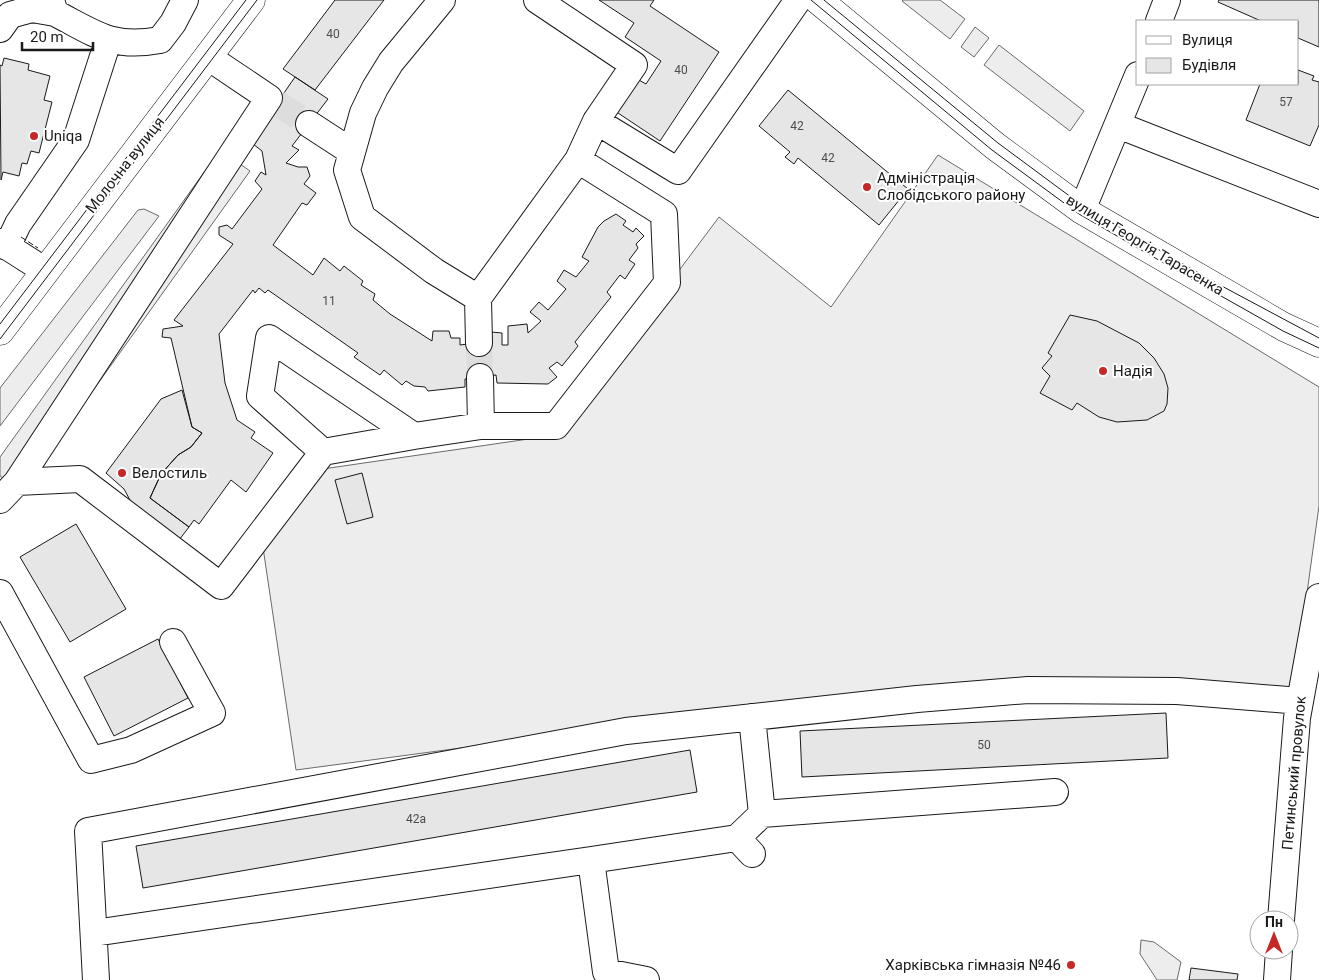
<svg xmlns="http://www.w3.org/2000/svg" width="1319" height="980" viewBox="0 0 1319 980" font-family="Roboto,sans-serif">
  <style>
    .built { fill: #ededed; stroke: #6a6a6a }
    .building { fill: #e6e6e6; stroke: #1a1a1a }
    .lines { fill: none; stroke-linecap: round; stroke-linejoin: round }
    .minor-tunnel { stroke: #ddd; stroke-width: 26; stroke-dasharray: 26 13; stroke-linecap: butt }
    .minor-casing { stroke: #1a1a1a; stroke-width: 28 }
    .major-casing { stroke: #1a1a1a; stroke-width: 29 }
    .minor { stroke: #fff; stroke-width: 26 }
    .major { stroke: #fff; stroke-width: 28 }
    .tram { stroke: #1a1a1a; stroke-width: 1 }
    .fence { stroke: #1a1a1a; stroke-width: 1; stroke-dasharray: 6 2.5; stroke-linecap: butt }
    .poi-dot { fill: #c62828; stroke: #fff; stroke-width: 2 }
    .labels { text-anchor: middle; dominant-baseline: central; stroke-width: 4; stroke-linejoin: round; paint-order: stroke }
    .number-label { font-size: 12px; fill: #4d4d4d }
    .poi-label { font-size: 15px; fill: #1a1a1a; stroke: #fff; text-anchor: start }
    .street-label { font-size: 15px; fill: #1a1a1a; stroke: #fff }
  </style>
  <rect width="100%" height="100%" fill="#fff"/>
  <path class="built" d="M903 0H940L965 19 950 39 902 1Z
    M975 27 989 38 974 57 961 47Z
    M999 45 1084 111 1070 131 984 65Z
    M220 150 250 171 21 491 0 476V457Z
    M938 155 1319 387V506L1293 694 828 699 296 770 261 534 309 471 556 435 719 217 831 307Z
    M144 209 159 216 0 426V388L138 210Z
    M1141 940 1154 942 1181 962 1177 980H1157L1140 954Z"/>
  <path class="building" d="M335 0H384L315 90 283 69Z
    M599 0H654L650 6 719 52 660 141 615 111 637 79 646 84 661 61 625 37 634 23Z
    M1219 0H1319V47L1298 38V21H1261L1218 2Z
    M4 58 29 64 28 70 50 76 44 100 52 102 39 153 31 151 27 164 22 163 19 176 3 172 1 180 0 65 2 66Z
    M1298 70 1314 76 1312 80 1319 82V125L1310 146 1246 120 1260 84H1298Z
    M295 77 328 99 292 146 299 150 286 163 298 167H307L310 176 304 184 316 193 307 205 302 203 273 245 313 275 324 258 340 271 344 266 363 281 361 285 375 294 373 300 390 314 432 341 433 331H449L451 338H460V345L490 341 491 332 502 333V345H508V326L527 324 528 333 541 321 530 312 539 302 548 310 566 289 557 281 564 270 576 277 589 261 582 257 598 227 604 221 616 214 626 221 623 225 633 232 636 228 644 236 636 244 638 248 629 260 635 264 625 279 620 275 607 292 611 297 575 342 578 346 562 366 557 362 549 368 557 377 548 384 497 383 496 375 465 379V387L428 391 425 387 414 386 406 381 402 385 384 370 380 375 354 357 358 353 268 290 265 293 259 288 255 293 253 290 219 334 225 383 237 420 255 432 251 438 273 453 246 492 231 480 199 524 194 520 189 527 150 498 161 474 178 455 191 447 202 433 192 427 171 338 162 337 163 329 183 326 174 320 233 244 219 235V227L227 225 232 229 262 189 255 181 261 172 266 175 262 151 253 144 277 103Z
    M788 90 908 189 879 225 798 158 794 164 785 157 790 152 759 126Z
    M1070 315 1097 321 1139 343 1154 358 1164 374 1168 388 1167 404 1164 411 1147 420 1117 422 1099 417 1077 403 1072 410 1040 393 1050 376 1042 368 1052 356 1048 353Z
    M182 390 192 427 202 433 191 447 178 455 161 474 150 498 189 527 176 544 138 515 124 489 106 473 161 399Z
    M362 473 373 517 347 524 335 480Z
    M76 524 126 609 70 642 20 557Z
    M158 639 188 698 114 736 84 677Z
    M1166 713 1168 758 802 777 800 731Z
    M690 750 697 792 143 888 136 846Z
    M1191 968 1238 974 1237 980H1189Z"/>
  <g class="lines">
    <path class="minor-tunnel" d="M277 103 309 124
      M479 343 480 377"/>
    <g class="minor-casing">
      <path id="minor" d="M51 0 55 13C96 34 112 49 160 40L173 23 185 0
        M442 0 391 62 375 88 363 113 347 170 362 217 434 271 478 298 578 160 596 121
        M537 0 634 65 596 121 678 171 798 0
        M1159 21 1167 0
        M0 29 10 15 32 9 55 13
        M208 57 269 98 17 482 80 479 221 586 323 452 260 396 269 338 414 436 481 426H556L667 283 664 214 578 160
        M309 124 352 152
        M1118 125 1319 204
        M1082 210 1138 75
        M0 242 44 270
        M7 247 18 224 76 140 108 41
        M478 298 479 343
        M480 377 481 426
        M323 452 414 436
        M0 500 17 482
        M0 593 91 760 131 750 212 713 173 642
        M752 717 762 814 737 838 752 854
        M762 814 1055 792
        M1281 920 1297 718 1319 597
        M94 933 591 860
        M96 980 88 831 626 731 917 699 1028 690 1177 691 1300 701
        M646 980 606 972 591 860 737 838
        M1277 980 1279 950"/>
    </g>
    <g class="major-casing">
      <path id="major" d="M818 0 995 146 1082 210 1284 327 1319 343
        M0 331 251 0"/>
    </g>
    <use href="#minor" class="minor"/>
    <use href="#major" class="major"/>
    <path class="tram" d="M811 0 992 150 1079 214 1214 292 1283 331 1319 348
      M824 0 998 143 1083 206 1218 284 1319 338
      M0 324 246 0
      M0 339 257 0"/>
    <path class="fence" d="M21 237 38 248"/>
  </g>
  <g class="poi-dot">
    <circle cx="34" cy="136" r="5"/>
    <circle cx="867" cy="187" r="5"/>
    <circle cx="1103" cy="371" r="5"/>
    <circle cx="122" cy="473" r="5"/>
    <circle cx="1071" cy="965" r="5"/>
  </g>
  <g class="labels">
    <g class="number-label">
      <text x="333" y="34">40</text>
      <text x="681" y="70">40</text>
      <text x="1286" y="102">57</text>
      <text x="797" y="126">42</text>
      <text x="828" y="158">42</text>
      <text x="329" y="301">11</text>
      <text x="984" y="745">50</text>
      <text x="416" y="819">42а</text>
    </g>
    <g class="poi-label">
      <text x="44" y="136">Uniqa</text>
      <text x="877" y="178">Адміністрація<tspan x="877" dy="17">Слобідського району</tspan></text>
      <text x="1113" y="371">Надія</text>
      <text x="132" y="473">Велостиль</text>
      <text x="1061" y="965" text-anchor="end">Харківська гімназія №46</text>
    </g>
    <g class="street-label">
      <text transform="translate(125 165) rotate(-52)">Молочна вулиця</text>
      <text transform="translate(1145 245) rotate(31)">вулиця Георгія Тарасенка</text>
      <text transform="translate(1294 773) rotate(-85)">Петинський провулок</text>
    </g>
  </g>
  <rect x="1136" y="20" width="162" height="65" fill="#ffffff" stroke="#a3a3a3"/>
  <rect x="1146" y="36" width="25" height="8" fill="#ffffff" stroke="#a3a3a3"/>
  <text x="1182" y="45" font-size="15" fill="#1a1a1a">Вулиця</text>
  <rect x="1146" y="58" width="25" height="15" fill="#e6e6e6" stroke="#a3a3a3"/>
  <text x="1182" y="70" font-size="15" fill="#1a1a1a">Будівля</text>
  <g transform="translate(1274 935)"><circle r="24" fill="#ffffff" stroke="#a3a3a3"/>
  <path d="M0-4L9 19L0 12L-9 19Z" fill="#c62828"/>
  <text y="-8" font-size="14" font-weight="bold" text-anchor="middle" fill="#1a1a1a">Пн</text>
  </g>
  <path d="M22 42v8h71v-8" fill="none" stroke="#1a1a1a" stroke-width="2.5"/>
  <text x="30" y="42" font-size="15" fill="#1a1a1a" stroke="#ffffff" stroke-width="4" paint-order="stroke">20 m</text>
</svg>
